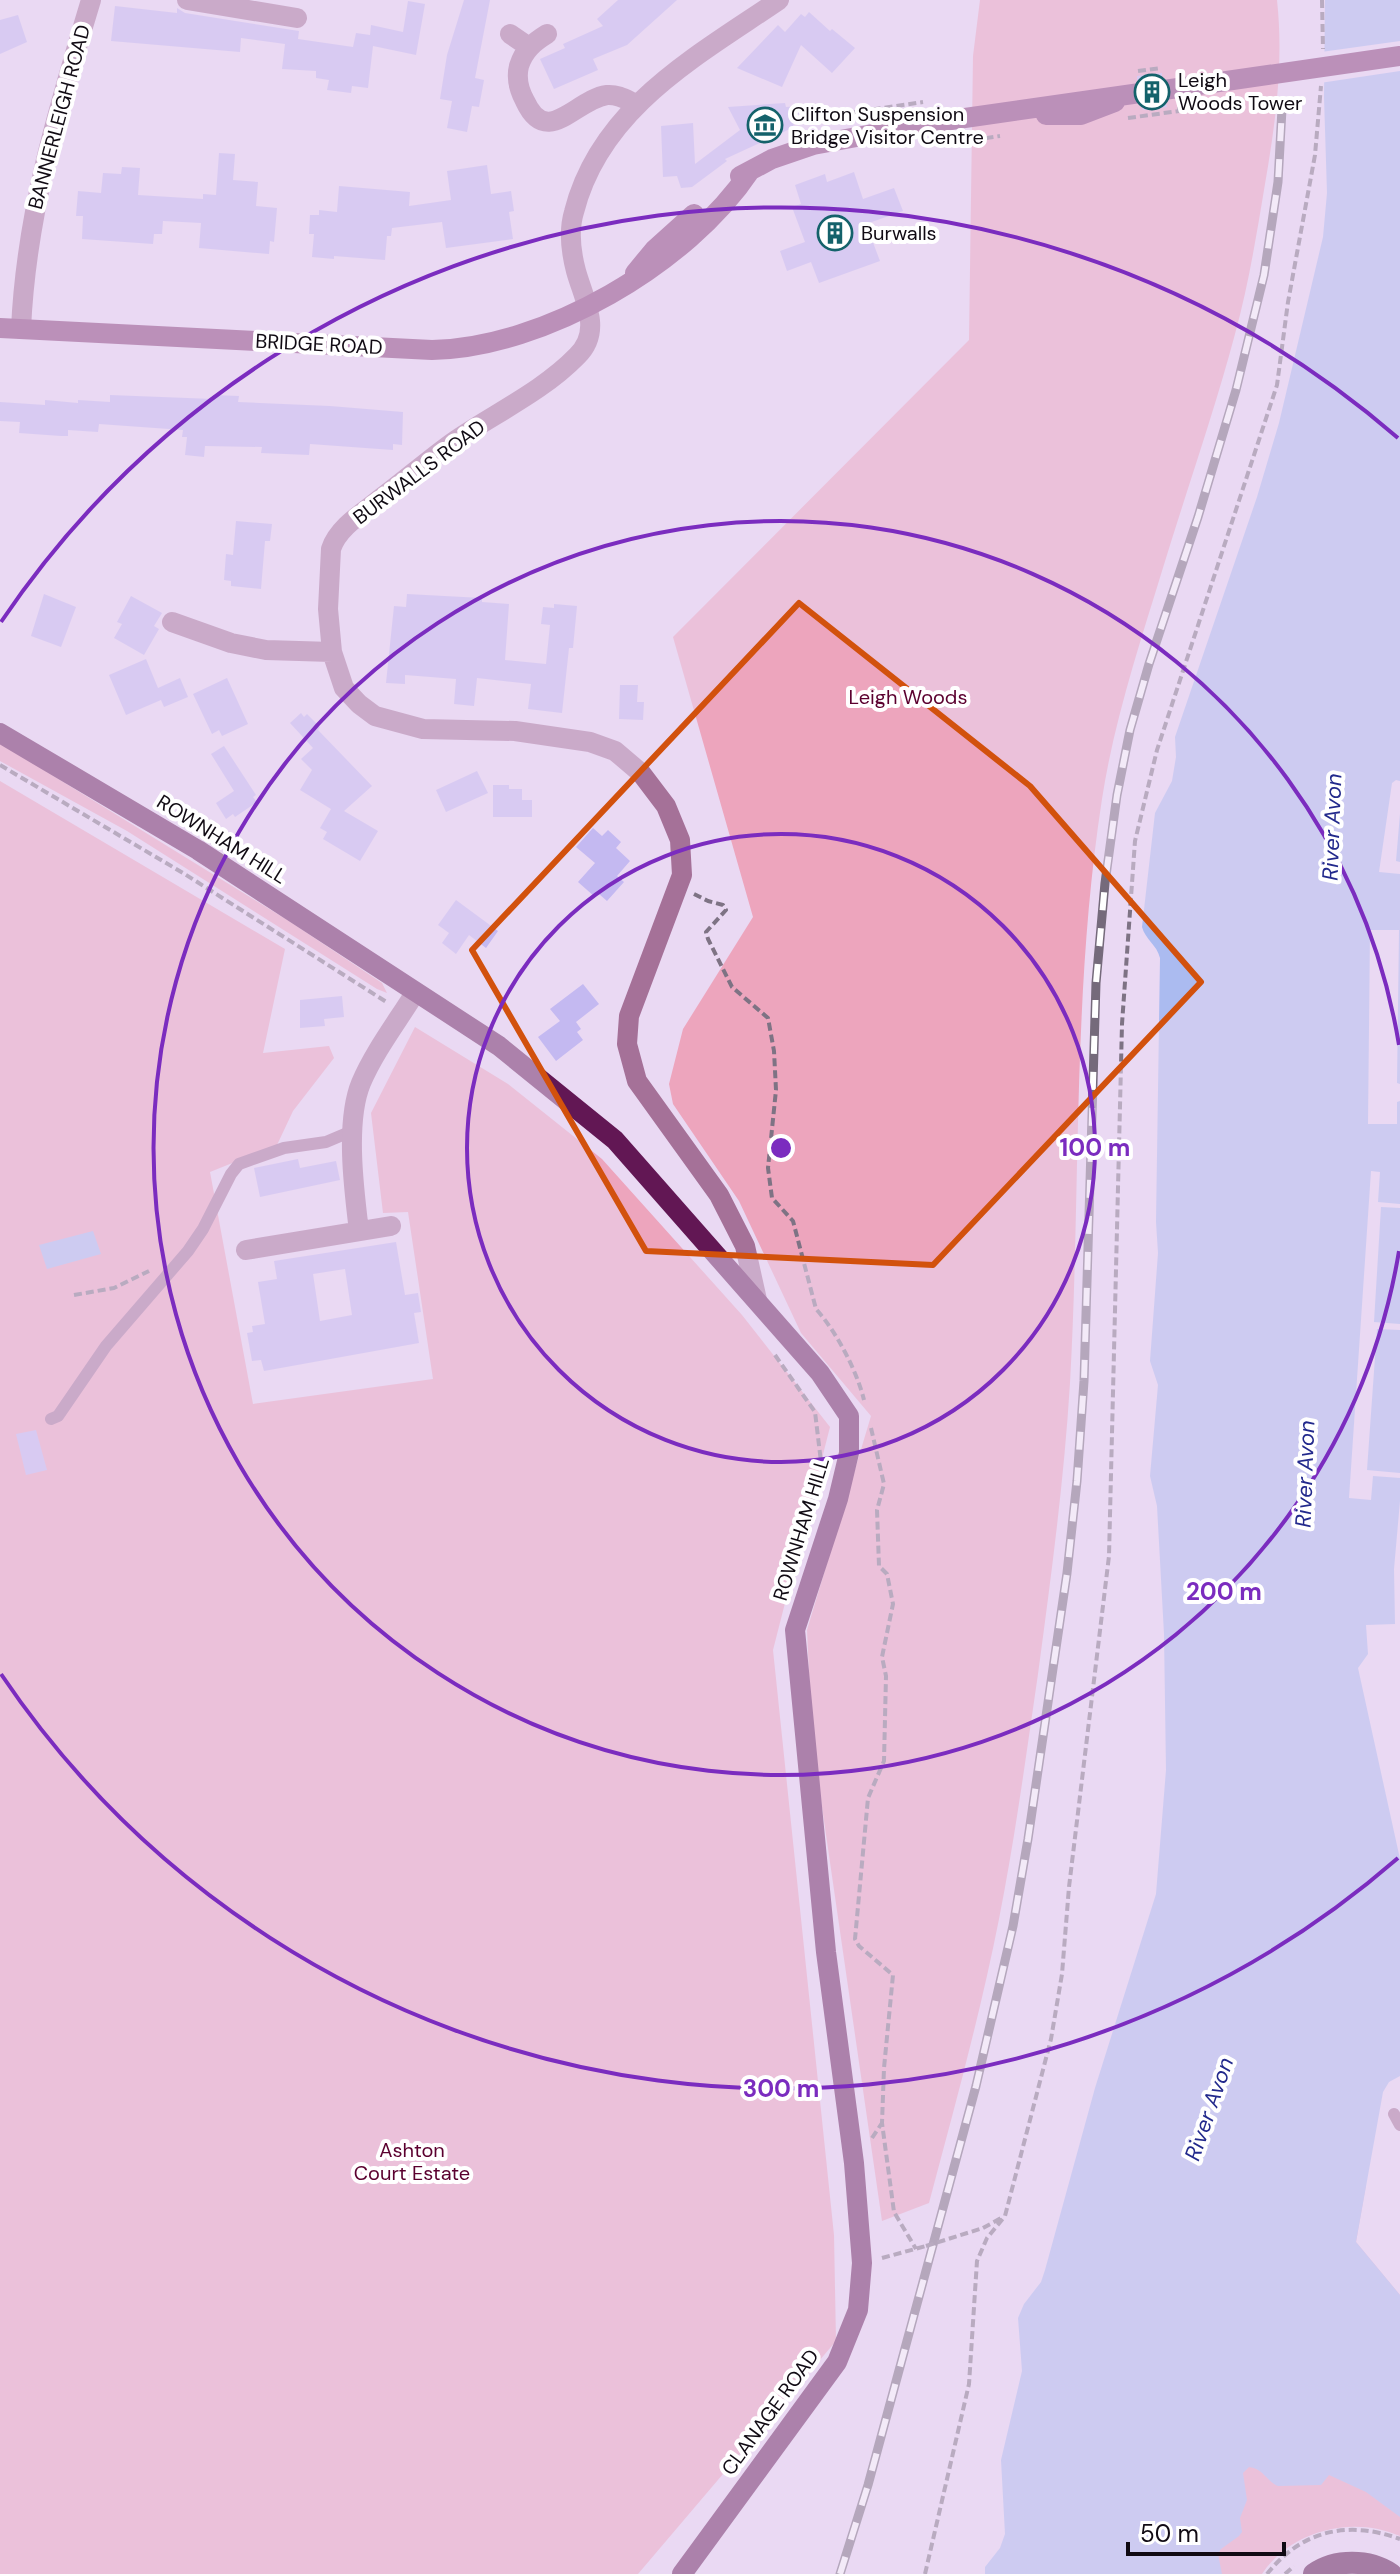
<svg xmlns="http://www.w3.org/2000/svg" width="1400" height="2574" viewBox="0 0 1400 2574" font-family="'DM Sans',sans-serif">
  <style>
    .green { fill: #eda5bd }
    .water { fill: #abbbf0 }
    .pier { fill: #ead9f3 }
    .building { fill: #c4b9f1; fill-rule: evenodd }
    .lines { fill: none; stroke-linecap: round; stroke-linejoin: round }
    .path { stroke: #7e7384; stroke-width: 4; stroke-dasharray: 8 4; stroke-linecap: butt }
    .service { stroke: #a57198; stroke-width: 12 }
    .minor { stroke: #a57198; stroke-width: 20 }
    .secondary { stroke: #843874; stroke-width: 20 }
    .primary { stroke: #621754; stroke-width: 20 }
    .trunk { stroke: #520c46; stroke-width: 22 }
    .rail-casing { stroke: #756a7b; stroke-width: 9 }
    .rail { stroke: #fff; stroke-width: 6; stroke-dasharray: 18; stroke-linecap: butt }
    .path-bridge { stroke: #7e7384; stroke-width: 4; stroke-dasharray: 8 4; stroke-linecap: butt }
    .secondary-bridge { stroke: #843874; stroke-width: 20 }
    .marked { fill: none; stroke: #d2510d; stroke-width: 6; stroke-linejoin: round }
    .ring { fill: none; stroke: #7b2cbf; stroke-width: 4 }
    .labels { text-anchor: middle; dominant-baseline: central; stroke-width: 8; stroke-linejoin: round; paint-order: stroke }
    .poi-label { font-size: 20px; fill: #100a13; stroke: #fff; text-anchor: start }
    .street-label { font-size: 20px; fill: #100a13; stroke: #fff }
    .park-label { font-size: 20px; fill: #5b002f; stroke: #fff }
    .water-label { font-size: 22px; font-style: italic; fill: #22298c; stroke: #fff }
    .centre { fill: #7b2cbf; stroke: #fff; stroke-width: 4 }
    .ring-label { font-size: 24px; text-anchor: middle; font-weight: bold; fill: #7b2cbf; stroke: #fff; stroke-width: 8; stroke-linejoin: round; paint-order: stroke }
  </style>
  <rect width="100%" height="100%" fill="#ead9f3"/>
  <path class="green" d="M980 0H1277C1284 64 1275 127 1264 190 1256 238 1248 287 1235 334 1214 413 1186 492 1162 571 1139 646 1114 721 1102 799 1072 992 1081 1188 1070 1383 1064 1481 1051 1577 1038 1674 1026 1756 1015 1838 999 1919 980 2015 954 2109 929 2203L882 2221 812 1738 807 1630 871 1416 801 1333 739 1201 673 1104 669 1084 683 1029 753 917 673 637 969 340 973 56Z
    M0 743 289 921 382 983 387 993 377 989 127 831 0 761Z
    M0 781 285 949 263 1053 329 1046 334 1058 293 1111 277 1145 210 1172 253 1404 433 1379 408 1212 383 1213 371 1113 415 1027 508 1084 602 1159 742 1315 830 1427 773 1650 834 2235 836 2341 638 2574H0Z
    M1366 2185 1356 2242 1400 2295V2536C1353 2515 1291 2530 1262 2574H1149Z"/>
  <path class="water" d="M1325 0H1400V1501L1394 1569 1395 1624 1366 1625 1368 1654 1358 1668 1400 1859V2076L1389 2082 1383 2092 1356 2242 1400 2295V2517L1366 2492 1329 2475 1321 2485 1278 2486C1266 2481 1263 2468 1249 2467L1243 2473 1247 2500 1240 2518 1242 2532 1239 2536 1221 2549 1218 2554 1222 2574H985V2567L1000 2548 1005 2534 1001 2460 1022 2371 1018 2318 1024 2304 1041 2282 1045 2270 1095 2088 1156 1894 1166 1770 1164 1634 1157 1506 1150 1476 1158 1385 1150 1361 1158 1253 1156 1222 1160 958C1157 945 1145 939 1142 927L1155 813 1172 781 1176 757 1175 737 1257 497 1279 423 1323 237 1327 193 1324 97Z
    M93 1231 101 1254 47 1269 39 1245Z"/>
  <path class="pier" d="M1400 41V71L1320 83 1321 52Z
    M1396 780 1400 781V814L1396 861 1400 862V874L1379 872 1392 783Z
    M1370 930H1399L1397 1083 1400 1084V1101L1397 1102V1124H1368Z
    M1371 1171 1380 1172 1378 1202 1400 1204V1208L1381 1207 1374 1322 1400 1324V1330L1377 1329 1367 1470 1400 1473V1478L1373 1476 1371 1500 1349 1498Z"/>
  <path class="building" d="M464 0H490L475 78 484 80 479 107 472 106 467 132 447 128 452 101 440 99 447 55Z
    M618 0H677L627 45 593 59 598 70 554 89 540 59 565 48 563 44 603 26 597 19Z
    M408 1 425 4 416 55 373 46 368 88 352 86 351 93 327 90 329 80 316 78V71L282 69 285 44 241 38 240 52 111 41 115 6 177 13V8L185 13 299 31 298 39 353 47 356 33 370 35 371 25 403 32Z
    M809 12 830 31 832 29 855 48 832 73 801 45 782 87 737 68 778 25 785 32 801 14 805 17Z
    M18 15 27 42 0 54V20Z
    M1162 73V77L1155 80 1152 88 1146 81 1137 80V76Z
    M1152 95 1158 102 1166 103 1167 107 1143 110 1142 106 1149 103Z
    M785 103 786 107 802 106 792 128 725 159 727 161 692 187 681 188 677 176 663 177 661 126 693 123 695 164 740 130 728 107Z
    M219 153 235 154 233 180 258 182 256 206 277 208 274 242 270 241 269 254 199 248 201 223 163 221 162 234H154L153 244 82 239 83 216H76L78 191 101 193 103 173 121 174 122 167 140 168 138 195 203 199V194L216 195Z
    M487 165 491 194 511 191 514 211 509 212 513 239 446 248 442 222 392 228 391 236H387L385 260 334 256V259L312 257 314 234H309L310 215H319V210L337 212 339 186 410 192 409 206 451 200 447 171Z
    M854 172 863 199 894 188 903 211 866 224 880 261 819 283 811 262 787 271 780 251 805 242 792 207 801 204 795 185 825 174 827 182Z
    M110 395 213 399V395L239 396 238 402 330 406 403 412 402 445 393 444V450L310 444 309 455 261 453 262 447 205 446 204 457 185 455 187 437H182L183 430 99 424 98 432 68 430V436H61L19 433 20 422 0 421V402L45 405V400L78 403V400L110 402Z
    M236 521 272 524 270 541H265L261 589 231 586V581L224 580 226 554 233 555Z
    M44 594 76 607 61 647 31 636Z
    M407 594 482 598V602L509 604 505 660 546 664 550 625 541 624 543 607 554 608V604L577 606 573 648H569L562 713 528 709 531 684 477 678 474 706 454 704 456 679 405 675V684L386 683 394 606 406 607Z
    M131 596 162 613 154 626 159 629 144 655 114 638 122 624 117 622Z
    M146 659 158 688 180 678 188 697 164 707 161 700 126 715 109 675Z
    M227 678 248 724 222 736 219 730 212 734 193 694Z
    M620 685H638L637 702H644L643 720 619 719Z
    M301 713 304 717 307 714 320 727 318 730 372 786 344 811 378 831 360 861 323 839 327 832 320 828 331 809 300 790 312 770 301 759 313 748 290 723Z
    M224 746 256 795 253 797 257 802 235 817 233 814 226 819 216 803 234 791 211 754Z
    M477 771 488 793 446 812 436 790Z
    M493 785H509V789H522V800H532V817H493Z
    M593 828 602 836 608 830 621 842 616 848 630 861 617 876 624 882 607 901 599 894 595 897 578 882 595 863 576 847Z
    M456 900 498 931 486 948 469 935 456 954 442 943 449 933 438 925Z
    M583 984 599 1004 576 1022 581 1029 577 1032 583 1040 556 1061 538 1037 560 1021 550 1009Z
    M342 996 344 1017 324 1019 325 1026 300 1028V1000Z
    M298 1159 300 1168 336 1161 340 1180 260 1197 254 1168Z
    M396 1242 405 1295 418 1293 421 1312 414 1313 419 1343 264 1371 261 1360 252 1361 247 1333 253 1332 252 1326 265 1324 258 1282 277 1279 274 1261ZM345 1269 352 1315 320 1321 313 1274Z
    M36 1430 47 1470 26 1475 16 1434Z"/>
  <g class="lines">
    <path class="path" d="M1322 0 1323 49
      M1138 71 1161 68
      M856 118 855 112 923 102
      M1128 118 1179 111V107
      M938 145 1000 136
      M0 765 183 873 388 1003
      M694 894 708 901 723 905 726 910 706 932 708 939 732 987 768 1018 774 1051 776 1090 768 1168 772 1198 793 1221 816 1309C836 1331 857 1371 864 1400
      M74 1295 114 1288 149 1271
      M775 1355 815 1412 821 1462 808 1520
      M871 1428 884 1484 877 1510 879 1566 887 1574 893 1604 882 1657 886 1676 884 1761 868 1798 855 1939 859 1946 893 1975 884 2068 882 2123 894 2212 916 2249
      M872 2138 882 2123
      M983 2228 1003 2217
      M882 2258 926 2246
      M925 2574 969 2384 977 2261 987 2238 1005 2216 1051 2039 1062 1974 1069 1887 1109 1556 1122 1024 1135 841 1157 750 1277 385 1288 302 1315 155 1321 86
      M1267 2574C1302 2530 1348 2520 1400 2539
      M1285 2574 1294 2566"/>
    <path class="service" d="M51 1419 58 1416 106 1346 188 1251 203 1229 231 1174 239 1164 284 1148 326 1142 352 1131
      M1394 2114 1400 2125"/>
    <path class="minor" d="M187 0 297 18
      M510 34 529 47
      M547 34C534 42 524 50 519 66 516 78 519 90 525 101 547 149 576 99 607 95 618 94 627 100 636 104
      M21 329C26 214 58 109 91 0
      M172 622 231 643 266 650 332 652
      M359 1231C354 1190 345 1122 361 1083 374 1052 397 1022 415 993
      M246 1250 391 1226
      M757 1300 745 1246 719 1195 637 1081 627 1044 629 1016 682 875 680 840 666 806 641 773 615 751 590 742 515 731 423 729 375 716 359 704 344 688 332 652 328 609 331 549C338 527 364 512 381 498 405 480 428 460 453 442 493 414 542 392 577 356 603 331 584 300 576 271 571 252 568 232 574 212 600 108 697 56 779 0"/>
    <path class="secondary" d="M1046 115H1081L1115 102
      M740 176 772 159 813 145 944 121 1140 93
      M635 273 654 250 694 214
      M0 328 432 350C544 348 688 264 750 171"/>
    <path class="primary" d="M0 733 198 850 499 1046 615 1140 820 1373 849 1416V1453L838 1499 795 1630 826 1952 854 2163 862 2263 858 2310 837 2362 682 2574"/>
    <path class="trunk" d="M1314 2574C1335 2559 1369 2559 1391 2574"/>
    <g class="rail-casing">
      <path id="rail" d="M840 2574 868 2485 976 2086 1013 1926 1028 1839 1067 1573 1077 1481 1084 1381 1096 983 1105 883 1117 795 1130 730 1149 664 1198 517 1236 390 1264 275 1278 182 1282 109"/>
    </g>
    <use href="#rail" class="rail"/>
    <path class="path-bridge" d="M926 2246 983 2228"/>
    <path class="secondary-bridge" d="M1164 90 1400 56"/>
  </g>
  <path d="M0 0H1400V2574H0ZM799 603 1030 786 1201 982 933 1265 646 1251 472 950Z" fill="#ead9f3" fill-opacity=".55" fill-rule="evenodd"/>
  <path class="marked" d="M799 603 1030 786 1201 982 933 1265 646 1251 472 950Z"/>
  <g class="ring">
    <circle cx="781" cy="1148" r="314"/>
    <path d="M1399 1251A627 627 0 1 1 1399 1045"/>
    <path d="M1398 1858A941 941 0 0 1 1 1674M1 622A941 941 0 0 1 1398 438"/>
  </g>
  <defs>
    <g id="building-ring" transform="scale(1.8)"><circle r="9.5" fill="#fff" stroke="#14626b" stroke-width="1.5"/><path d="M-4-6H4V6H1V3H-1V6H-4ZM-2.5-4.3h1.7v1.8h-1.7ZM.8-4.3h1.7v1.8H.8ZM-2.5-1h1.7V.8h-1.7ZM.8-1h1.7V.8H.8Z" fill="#14626b"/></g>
    <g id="museum-ring" transform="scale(1.8)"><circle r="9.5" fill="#fff" stroke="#14626b" stroke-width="1.5"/><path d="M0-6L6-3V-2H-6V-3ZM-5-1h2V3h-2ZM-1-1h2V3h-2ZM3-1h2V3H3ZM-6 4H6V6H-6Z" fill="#14626b"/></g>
  </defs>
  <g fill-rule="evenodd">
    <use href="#building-ring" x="1152" y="92"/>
    <use href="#museum-ring" x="765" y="125"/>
    <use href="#building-ring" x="835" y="233"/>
  </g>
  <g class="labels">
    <g class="poi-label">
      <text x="1178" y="80">Leigh<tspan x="1178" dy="23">Woods Tower</tspan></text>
      <text x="791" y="114">Clifton Suspension<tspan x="791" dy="23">Bridge Visitor Centre</tspan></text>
      <text x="861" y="233">Burwalls</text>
    </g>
    <g class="street-label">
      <text transform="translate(59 117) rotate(-75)">BANNERLEIGH ROAD</text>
      <text transform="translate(319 344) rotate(3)">BRIDGE ROAD</text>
      <text transform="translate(419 472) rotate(-37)">BURWALLS ROAD</text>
      <text transform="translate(222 839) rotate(32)">ROWNHAM HILL</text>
      <text transform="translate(801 1529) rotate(-73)">ROWNHAM HILL</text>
      <text transform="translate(770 2412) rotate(-54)">CLANAGE ROAD</text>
    </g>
    <g class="park-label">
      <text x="908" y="697">Leigh Woods</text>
      <text x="412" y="2150">Ashton<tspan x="412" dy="23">Court Estate</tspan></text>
    </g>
    <g class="water-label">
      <text transform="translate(1332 827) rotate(-88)">River Avon</text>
      <text transform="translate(1305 1474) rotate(-88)">River Avon</text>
      <text transform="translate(1209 2109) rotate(-71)">River Avon</text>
    </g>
  </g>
  <circle cx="781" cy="1148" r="12" class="centre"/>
  <g class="ring-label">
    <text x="1095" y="1156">100 m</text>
    <text x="1224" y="1600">200 m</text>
    <text x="781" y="2097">300 m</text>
  </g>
  <path d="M1128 2542v12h156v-12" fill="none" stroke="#100a13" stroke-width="4"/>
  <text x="1140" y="2542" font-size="24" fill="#100a13" stroke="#ffffff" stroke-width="6" paint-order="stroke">50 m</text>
</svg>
